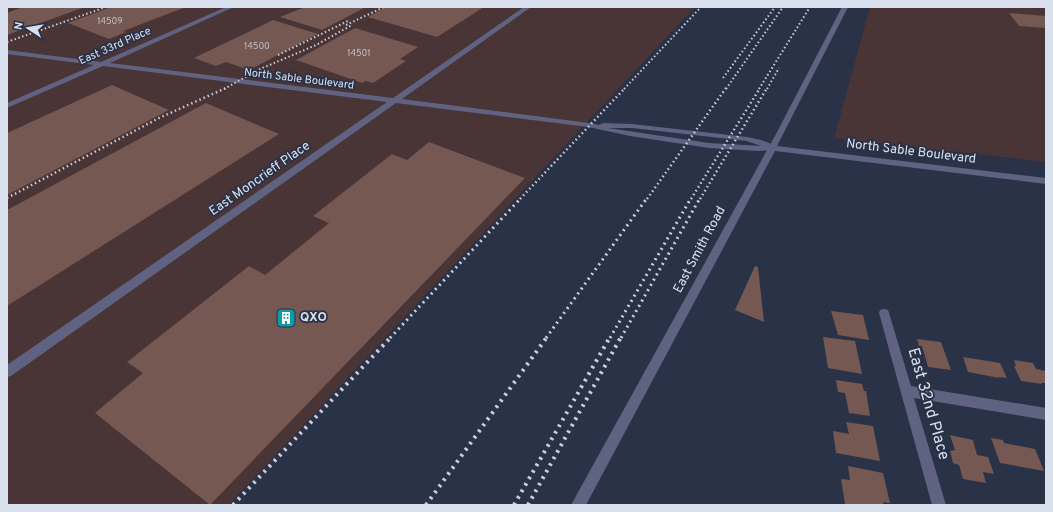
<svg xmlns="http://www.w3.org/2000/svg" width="1053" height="512" viewBox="0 0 1053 512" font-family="Overpass,sans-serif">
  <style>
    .industrial { fill: #493436 }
    .building { fill: #745851 }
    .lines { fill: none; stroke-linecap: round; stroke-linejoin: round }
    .minor { fill: #5f6280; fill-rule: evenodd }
    .tertiary { fill: #5f6280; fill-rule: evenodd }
    .rail-far3 { stroke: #c8cfdd; stroke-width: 2; stroke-dasharray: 1.5 2.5; stroke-linecap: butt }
    .rail-far2 { stroke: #c8cfdd; stroke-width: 2.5; stroke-dasharray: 1.5 3; stroke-linecap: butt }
    .rail-far1 { stroke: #c8cfdd; stroke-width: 3; stroke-dasharray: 2 4; stroke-linecap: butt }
    .rail { stroke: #c8cfdd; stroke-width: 4; stroke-dasharray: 2.5 5; stroke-linecap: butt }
    .labels { text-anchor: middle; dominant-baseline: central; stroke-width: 3.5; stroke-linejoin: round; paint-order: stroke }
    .far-number-label { font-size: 9px; fill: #c0bfc7 }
    .far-street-label { font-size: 11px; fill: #dae1ee; stroke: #293247 }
    .street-label { font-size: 13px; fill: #dae1ee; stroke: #293247 }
    .poi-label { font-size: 13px; font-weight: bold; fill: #dae1ee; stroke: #293247; text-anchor: start }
    .near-street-label { font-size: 16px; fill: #dae1ee; stroke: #293247 }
  </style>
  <rect width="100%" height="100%" fill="#293247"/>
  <path class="industrial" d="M7 7H695L229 505H7Z
    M870 7H1046V162L834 138Z"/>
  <path class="building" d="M23 7H85L7 35V13Z
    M111 7H186L123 31 126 32 109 39 68 23Z
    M305 7H366L322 30 280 17Z
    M386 7H484L437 37 368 17Z
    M1009 13 1046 16V28L1019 26Z
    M273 20 318 34 249 70 226 62 216 66 194 58Z
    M355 28 418 47 400 59 406 61 373 83 366 81 362 83 296 60Z
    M112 85 169 110 7 195V133Z
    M206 103 279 134 7 306V210Z
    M429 142 525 178 210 505 95 413 143 373 127 362 249 266 265 275 329 223 313 216 392 154 407 160Z
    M755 266 758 267 764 322 735 310Z
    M831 311 863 315 869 340 838 335Z
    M823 337 855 341 862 374 828 368Z
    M917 339 941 342 951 370 928 367 922 346H919Z
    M963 357 1000 363 1007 378 998 377 999 378 968 372Z
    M1014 360 1033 363 1036 369 1046 371V383H1041L1042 384 1021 381 1014 366H1016Z
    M836 380 862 384 864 391H866L870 416 849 413 845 393 838 392Z
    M846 422 873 426 880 461 836 453 833 431 849 434Z
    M950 435 973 440 977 455 988 457 994 474 983 472 986 483 963 479 959 465 953 463 950 451 955 450Z
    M991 438 1003 440 1004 443 1035 449 1044 471 1000 463Z
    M848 466 883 473 890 503 883 502 884 505 845 504 841 479 850 480Z"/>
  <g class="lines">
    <path class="minor" d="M226 7H234L110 63 393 98 524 7H531L402 99 589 123 599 125 603 123 632 124 747 137C756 139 770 141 776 148L772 150 759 151 709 148 630 136 588 127 396 103 11 376 7 377V365L387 102 103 66 7 108V103L94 65 7 54V50L101 62ZM608 128H632L747 141 761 146 709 143Z
      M884 309 888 310 889 313 911 386 1046 408V420L914 398 946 505H932L879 313 880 310Z"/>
    <path class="tertiary" d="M842 7H848L777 146 1046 178V184L775 151 586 505H571L776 134Z"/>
    <path class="rail-far3" d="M346 25 384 7
      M7 42 106 7
      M278 55 350 20
      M723 78 775 7
      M224 89 258 70 316 45 352 25
      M624 89 701 7
      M726 89 783 7
      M759 89 810 7
      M767 89 779 68"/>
    <path class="rail-far2" d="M7 198 159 118 226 88
      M520 199 625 88
      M647 199 726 88
      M691 199 760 88
      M700 199 767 88"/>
    <path class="rail-far1" d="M390 338 521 198
      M546 338 647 198
      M610 338 691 198
      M621 338 700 198"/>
    <path class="rail" d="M233 505 391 337
      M426 505 547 337
      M514 505 610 337
      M528 505 621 337"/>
  </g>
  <defs>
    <g id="building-square" transform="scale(1)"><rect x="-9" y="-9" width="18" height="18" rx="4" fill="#0f9aa8" stroke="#293247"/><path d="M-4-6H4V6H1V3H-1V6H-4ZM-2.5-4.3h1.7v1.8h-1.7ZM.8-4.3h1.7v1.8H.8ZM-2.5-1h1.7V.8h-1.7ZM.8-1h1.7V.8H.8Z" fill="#fff"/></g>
  </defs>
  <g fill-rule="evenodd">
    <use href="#building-square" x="286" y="318"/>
  </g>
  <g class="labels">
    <g class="far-number-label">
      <text x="110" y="21">14509</text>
      <text x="257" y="46">14500</text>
      <text x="359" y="53">14501</text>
    </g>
    <g class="far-street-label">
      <text transform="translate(115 46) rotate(-24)">East 33rd Place</text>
      <text transform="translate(299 79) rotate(7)">North Sable Boulevard</text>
    </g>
    <g class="street-label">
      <text transform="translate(911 152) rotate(7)">North Sable Boulevard</text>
      <text transform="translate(260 179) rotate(-35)">East Moncrieff Place</text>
      <text transform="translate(700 250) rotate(-62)">East Smith Road</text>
    </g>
    <g class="poi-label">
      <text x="300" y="318">QXO</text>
    </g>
    <g class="near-street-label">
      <text transform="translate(928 404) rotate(74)">East 32nd Place</text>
    </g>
  </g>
  <rect width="1053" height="512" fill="none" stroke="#dae1ee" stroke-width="16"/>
  <g transform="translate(28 28) rotate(282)" stroke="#293247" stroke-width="3" paint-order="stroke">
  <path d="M0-3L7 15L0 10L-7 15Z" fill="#dae1ee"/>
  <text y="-6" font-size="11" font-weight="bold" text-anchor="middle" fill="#dae1ee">N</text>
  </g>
</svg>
